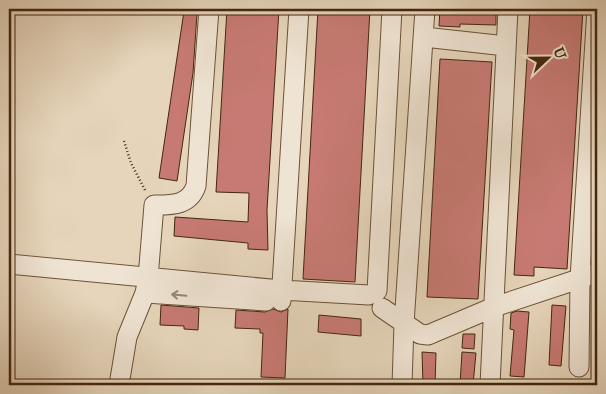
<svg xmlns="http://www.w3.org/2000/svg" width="606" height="394" viewBox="0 0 606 394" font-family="'IM FELL Great Primer',serif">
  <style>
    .building { fill: #c77a73; stroke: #44270d }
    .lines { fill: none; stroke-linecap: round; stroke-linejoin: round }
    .street-casing { stroke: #6c5238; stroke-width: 21 }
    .path { stroke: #44270d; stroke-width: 2.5; stroke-dasharray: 1 2.5; stroke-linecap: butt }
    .street { stroke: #efe4d3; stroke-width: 19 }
    .oneway { stroke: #9a8670 }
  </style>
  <rect width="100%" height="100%" fill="#e6d5bb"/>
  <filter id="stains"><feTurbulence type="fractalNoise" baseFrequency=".004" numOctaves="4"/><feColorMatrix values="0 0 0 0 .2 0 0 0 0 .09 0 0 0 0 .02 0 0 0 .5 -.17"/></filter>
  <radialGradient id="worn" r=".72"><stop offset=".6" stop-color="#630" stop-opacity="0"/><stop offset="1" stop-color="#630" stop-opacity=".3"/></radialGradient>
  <path class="building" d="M227 9H279L267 210 268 250 248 249V243L174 236 175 217 248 222 249 193 216 192Z
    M318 9H370L355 282 303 279Z
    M440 9 496 10V25L460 24V27L439 26Z
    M530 9H583L567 269 534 267V276L514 275Z
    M184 11 197 13 193 73 177 181 159 178Z
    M440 59 492 62 478 299 427 297Z
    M161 305 199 308 198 330 184 329V326L160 325Z
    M552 305 566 306 561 366 549 365Z
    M273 309 281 312 288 309 285 378 261 377 263 333H260V329L235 328 236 310 265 312Z
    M517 311 529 312 524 377 510 376 514 330 510 329 511 313Z
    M319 315 361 319V336L318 332Z
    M463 334H475L474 349 462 348Z
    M422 352 436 353 435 385H423Z
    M462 352 476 353 473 385H460Z"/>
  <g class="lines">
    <g class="street-casing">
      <path id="street" d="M424 37 506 46
        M9 264 281 290 369 295
        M377 291 392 9
        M145 293 266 301
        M281 301 299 9
        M382 308 420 334 428 335 494 307 597 273
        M579 367 580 279 597 9
        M119 385 127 337 145 293 148 278 154 205C171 205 189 206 196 186L209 9
        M402 385 404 324 425 9
        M490 385 508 9"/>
    </g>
    <path class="path" d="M124 141 131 163 146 192"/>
    <use href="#street" class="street"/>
  </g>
  <defs><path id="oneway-shaft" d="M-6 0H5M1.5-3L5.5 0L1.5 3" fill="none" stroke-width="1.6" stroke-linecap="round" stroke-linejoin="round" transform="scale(1.25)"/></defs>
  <use class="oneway" href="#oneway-shaft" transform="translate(179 295) rotate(-175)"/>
  <rect width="606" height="394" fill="none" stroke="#e6d5bb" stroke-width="30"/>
  <rect x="10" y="10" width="586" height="374" fill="none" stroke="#44270d" stroke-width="2.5"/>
  <rect x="15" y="15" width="576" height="364" fill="none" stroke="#44270d"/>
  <g transform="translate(548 58) rotate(68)" stroke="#efe4d3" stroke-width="4" paint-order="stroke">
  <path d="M0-4L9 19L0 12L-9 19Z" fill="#44270d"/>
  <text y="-8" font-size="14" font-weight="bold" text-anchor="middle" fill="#44270d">U</text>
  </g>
  <rect width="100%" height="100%" filter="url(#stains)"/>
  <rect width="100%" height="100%" fill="url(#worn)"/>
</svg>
